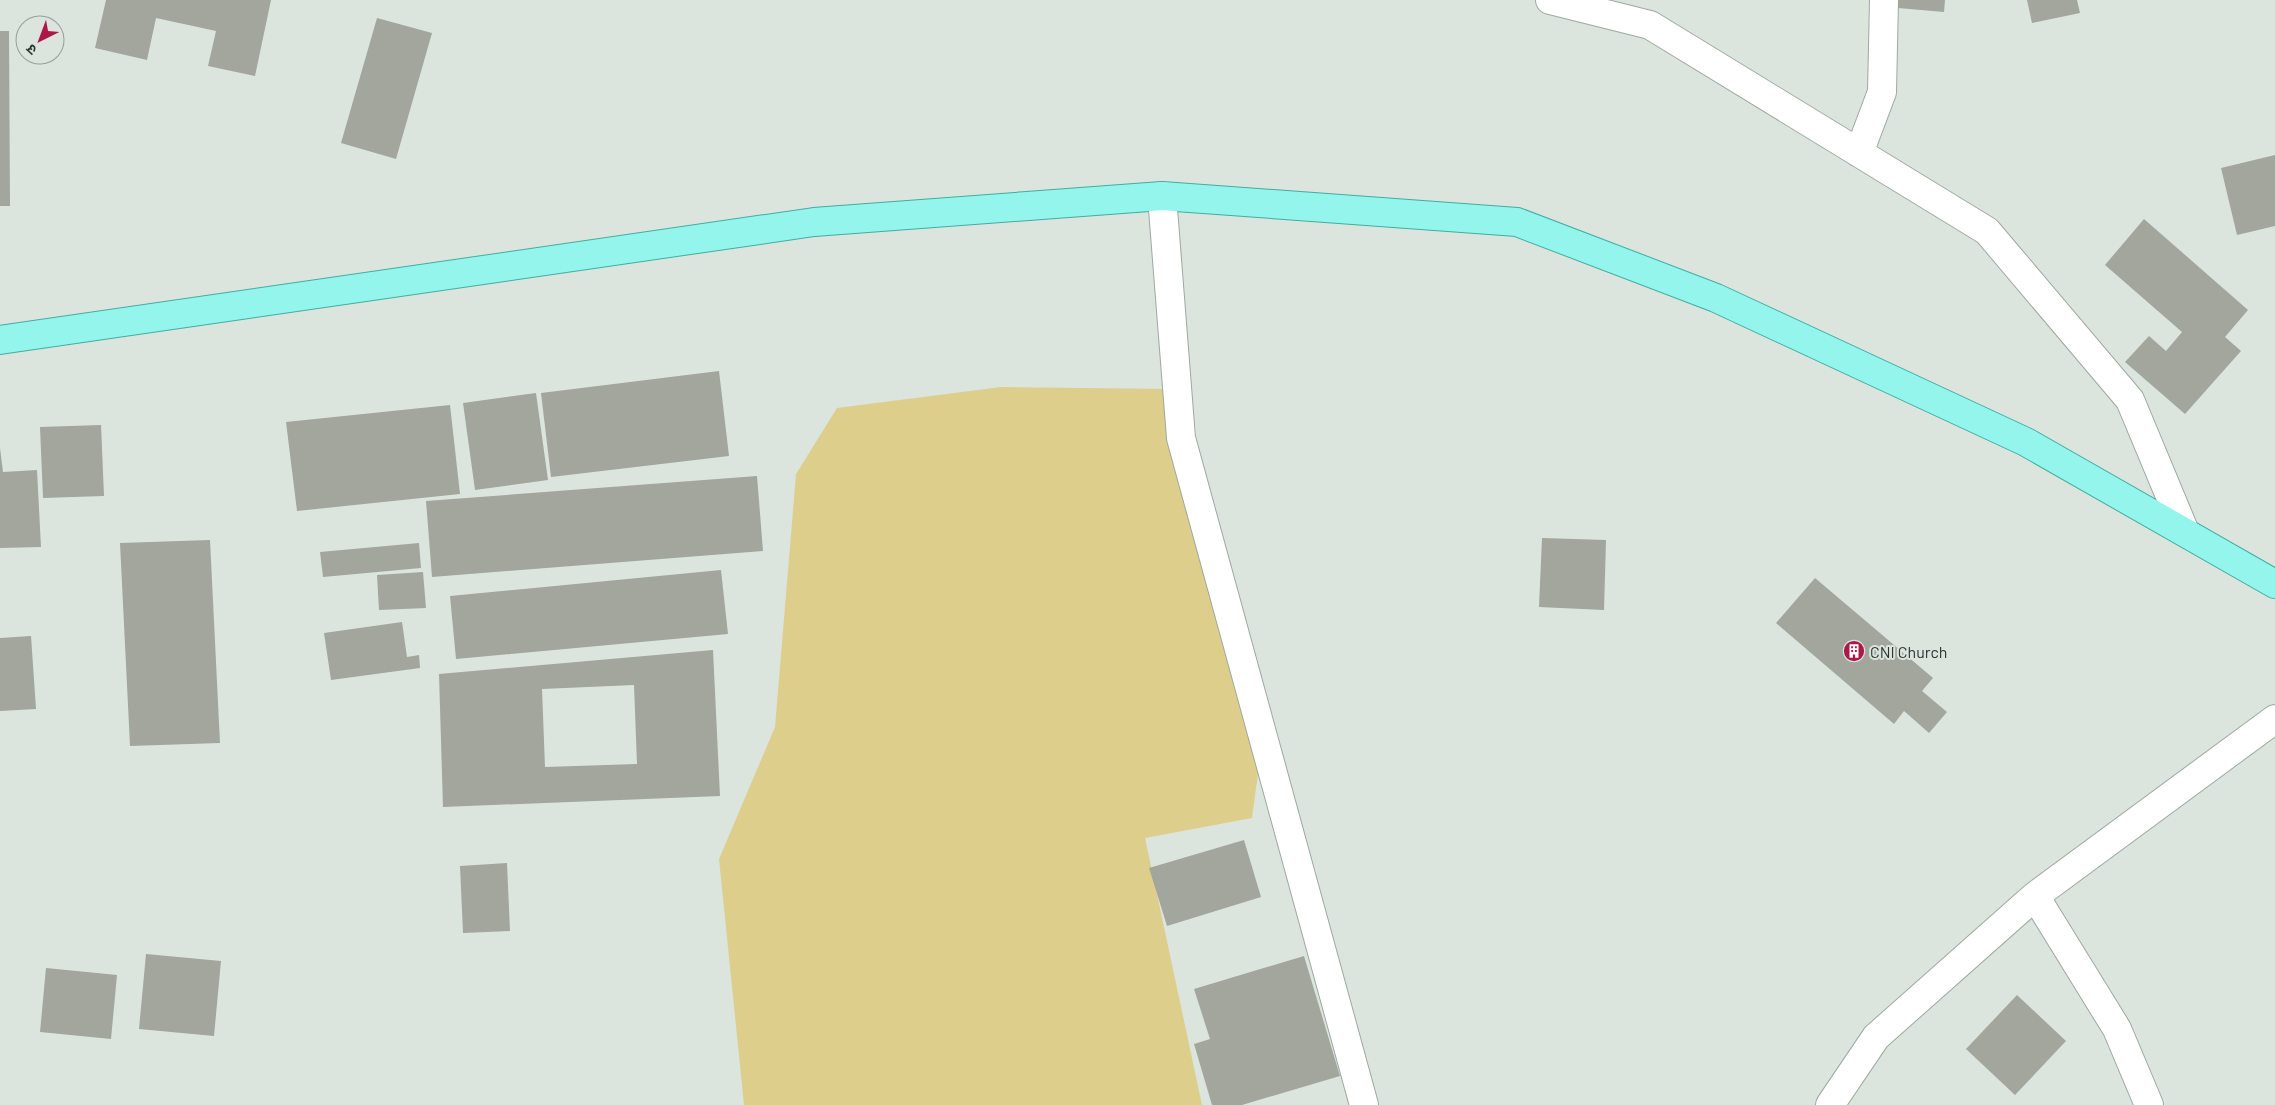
<svg xmlns="http://www.w3.org/2000/svg" width="2275" height="1105" viewBox="0 0 2275 1105" font-family="Barlow,'Noto Sans Devanagari',sans-serif">
  <style>
    .green { fill: #ddcf8b }
    .building { fill: #a2a69d; fill-rule: evenodd }
    .lines { fill: none; stroke-linecap: round; stroke-linejoin: round }
    .minor-casing { stroke: #9fa8a1; stroke-width: 30 }
    .major-casing { stroke: #41ada1; stroke-width: 30 }
    .minor { stroke: #fff; stroke-width: 28 }
    .major { stroke: #93f5eb; stroke-width: 28 }
    .labels { text-anchor: middle; dominant-baseline: central; stroke-width: 4; stroke-linejoin: round; paint-order: stroke }
    .poi-label { font-size: 16px; fill: #2f3330; stroke: #dbe5de; text-anchor: start }
  </style>
  <rect width="100%" height="100%" fill="#dbe5de"/>
  <path class="green" d="M1001 387 1172 389 1267 707 1252 818 1145 838 1202 1105H744L719 859 775 727 796 474 837 408Z"/>
  <path class="building" d="M106 0H271L255 76 208 66 216 31 156 18 147 60 95 48Z
    M1898 0H1945L1944 12 1898 8Z
    M2027 0H2077L2080 13 2032 23Z
    M377 18 432 33 396 159 341 143Z
    M0 31H9L10 206H0Z
    M2275 155V226L2237 235 2221 168Z
    M2144 219 2248 310 2225 337 2241 351 2185 414 2125 362 2149 336 2166 351 2182 332 2105 265Z
    M719 371 729 456 551 477 541 393Z
    M536 393 548 480 475 490 463 403Z
    M450 405 460 494 297 511 286 422Z
    M101 425 104 496 43 498 40 427Z
    M0 448 3 472 37 470 41 547 0 548Z
    M757 476 763 551 432 577 426 501Z
    M1542 538 1606 540 1604 610 1539 607Z
    M210 540 220 743 130 746 120 543Z
    M419 543 421 568 323 577 320 552Z
    M721 570 728 634 456 659 450 596Z
    M423 572 426 608 379 610 377 575Z
    M1815 578 1933 678 1922 691 1947 712 1929 733 1904 711 1894 724 1776 623Z
    M402 622 407 657 419 655 420 668 331 680 324 633Z
    M31 636 36 709 0 711V638Z
    M713 650 720 796 443 807 439 674ZM634 685 637 764 545 767 542 689Z
    M1244 840 1261 897 1167 926 1149 868Z
    M507 863 510 931 463 933 460 866Z
    M146 954 221 961 214 1036 139 1029Z
    M1304 956 1340 1076 1242 1105H1212L1194 1044 1210 1039 1194 989Z
    M46 968 117 975 111 1039 40 1032Z
    M2017 995 2066 1041 2015 1095 1966 1049Z"/>
  <g class="lines">
    <g class="minor-casing">
      <path id="minor" d="M1550 0 1650 25 1987 231 2130 400 2185 532
        M1859 153 1882 92 1884 0
        M1162 196 1181 438 1364 1105
        M2035 896 2117 1029 2149 1105
        M1830 1105 1876 1037 2035 896 2275 719"/>
    </g>
    <g class="major-casing">
      <path id="major" d="M0 340 814 222 1162 196 1517 222 1716 298 2026 442 2275 584"/>
    </g>
    <use href="#minor" class="minor"/>
    <use href="#major" class="major"/>
  </g>
  <defs>
    <g id="building-disc" transform="scale(1.125)"><circle r="9.5" fill="#ac1949" stroke="#dbe5de"/><path d="M-4-6H4V6H1V3H-1V6H-4ZM-2.5-4.3h1.7v1.8h-1.7ZM.8-4.3h1.7v1.8H.8ZM-2.5-1h1.7V.8h-1.7ZM.8-1h1.7V.8H.8Z" fill="#fff"/></g>
  </defs>
  <g fill-rule="evenodd">
    <use href="#building-disc" x="1854" y="651"/>
  </g>
  <g class="labels">
    <g class="poi-label">
      <text x="1870" y="651">CNI Church</text>
    </g>
  </g>
  <g transform="translate(40 40) rotate(222)"><circle r="24" fill="#dbe5de" stroke="#969e98"/>
  <path d="M0-4L9 19L0 12L-9 19Z" fill="#ac1949"/>
  <text y="-8" font-size="14" font-weight="bold" text-anchor="middle" fill="#2f3330">उ</text>
  </g>
</svg>
